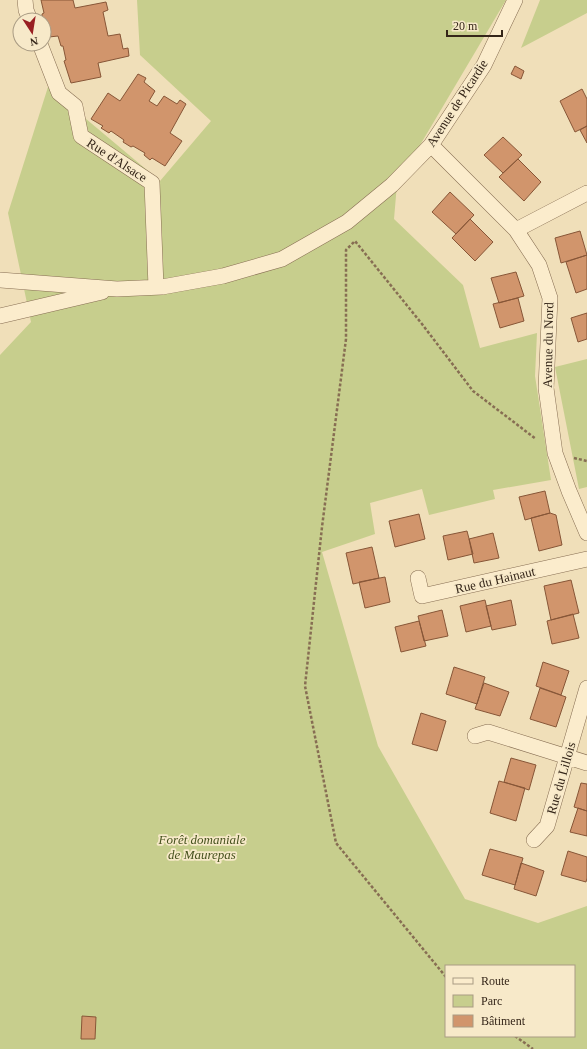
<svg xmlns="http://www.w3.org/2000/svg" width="587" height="1049" viewBox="0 0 587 1049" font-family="Georgia,serif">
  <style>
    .green { fill: #c7ce8d; fill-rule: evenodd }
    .building { fill: #d1956c; stroke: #875637 }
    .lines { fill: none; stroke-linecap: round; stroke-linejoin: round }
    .minor-casing { stroke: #876e53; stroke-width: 16 }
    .path { stroke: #876e53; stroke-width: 2.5; stroke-dasharray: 3 2; stroke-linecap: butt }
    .minor { stroke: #fbeccc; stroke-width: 15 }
    .labels { text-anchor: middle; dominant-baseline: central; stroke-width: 3.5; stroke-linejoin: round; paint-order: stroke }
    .street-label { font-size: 13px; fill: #352619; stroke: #f7e9c9 }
    .park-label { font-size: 13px; font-style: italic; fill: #46521e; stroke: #f7e9c9 }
  </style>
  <rect width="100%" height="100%" fill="#f0dfb9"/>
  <path class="green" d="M137 0H506L397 184 394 219 463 285 480 348 537 333 535 376 551 480 493 490 495 499 429 515 422 489 370 503 375 534 322 552 378 746 465 899 538 923 587 906V1049H0V355L31 322 8 213 48 87 160 181 211 121 140 55ZM446 966H574V1036H446Z
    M540 0H587V13L521 48Z
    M587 359V487L579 489 555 367Z"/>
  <path class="building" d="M41 0H73L75 8 106 2 108 10 103 12 108 36 120 34 123 49 128 48 129 56 98 63 101 77 71 83 64 61 66 60 63 46H61L58 36 49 37 46 23H44V20H42V14L44 13Z
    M515 66 524 71 521 79 511 74Z
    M138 74 146 78 144 82 155 91 149 101 157 106 164 96 177 104 180 100 186 104 170 133 182 141 165 166 152 158 150 160 144 155 145 153 133 146 131 147 123 142 124 140 111 131 109 133 101 128 103 126 91 119 108 93 120 101Z
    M582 89 587 99V126L575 132 560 101Z
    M587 126V143L580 130Z
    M503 137 522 155 503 173 484 155Z
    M518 159 541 182 524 201 499 177Z
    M450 192 474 215 456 234 432 212Z
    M470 219 493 242 475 261 452 238Z
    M580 231 587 255 561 263 555 238Z
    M587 255V289L576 293 566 262Z
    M516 272 524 296 499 303 491 278Z
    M518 298 524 321 500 328 493 304Z
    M587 313V339L578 342 571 318Z
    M545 491 550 513 525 520 519 497Z
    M550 513 556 515 562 545 539 551 531 518Z
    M419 514 425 539 395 547 389 521Z
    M467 531 473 554 448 560 443 536Z
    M493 533 499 558 474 563 469 539Z
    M372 547 379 578 353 584 346 553Z
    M385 577 390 602 365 608 359 582Z
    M571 580 579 613 551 620 544 586Z
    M485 600 491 626 466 632 460 606Z
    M511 600 516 625 492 630 486 606Z
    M442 610 448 636 424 641 418 616Z
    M573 614 579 638 552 644 547 621Z
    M419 621 426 646 401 652 395 627Z
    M543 662 569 671 561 695 536 686Z
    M454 667 485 677 477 704 446 694Z
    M484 683 509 692 500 716 475 709Z
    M540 688 566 697 556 727 530 719Z
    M421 713 446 721 437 751 412 744Z
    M511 758 536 765 529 790 504 782Z
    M499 781 525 788 516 821 490 813Z
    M581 783 587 784V811L574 807Z
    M578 808 587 811V836L570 832Z
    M490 849 523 858 515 885 482 875Z
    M568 851 587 857V878L586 882 561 875Z
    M521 863 544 871 536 896 514 889Z
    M82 1016 96 1017 95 1039H81Z"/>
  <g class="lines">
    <g class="minor-casing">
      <path id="minor" d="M25 0 26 10 30 20
        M40 44 59 93 75 106 81 136 152 183 156 287
        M431 145 516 230 539 265 550 298 546 388 555 453 569 491 587 533
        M516 230 587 193
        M0 280 117 289 162 287 223 276 282 259 347 222 392 185 431 145 484 65 515 0
        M0 316 102 292
        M418 578 422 596 587 559
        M475 736 488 732 587 763
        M534 840 547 826 587 688"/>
    </g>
    <path class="path" d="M574 458 587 461
      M446 977 336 843 305 686 322 527 346 339V250L355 241 422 324 473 391 536 439
      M515 1036 533 1049"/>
    <use href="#minor" class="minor"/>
  </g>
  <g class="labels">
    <g class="street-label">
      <text transform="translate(457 103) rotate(-57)">Avenue de Picardie</text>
      <text transform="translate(117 160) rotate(33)">Rue d'Alsace</text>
      <text transform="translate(548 345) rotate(-89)">Avenue du Nord</text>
      <text transform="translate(495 580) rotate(-13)">Rue du Hainaut</text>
      <text transform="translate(561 778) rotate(-74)">Rue du Lillois</text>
    </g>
    <g class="park-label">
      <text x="202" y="839">Forêt domaniale<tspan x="202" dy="15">de Maurepas</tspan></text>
    </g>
  </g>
  <rect x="445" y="965" width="130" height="72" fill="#f7e9c9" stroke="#a99b83"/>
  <rect x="453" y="978" width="20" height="6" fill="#fbeccc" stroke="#a99b83"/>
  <text x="481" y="985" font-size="12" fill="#352619">Route</text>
  <rect x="453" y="995" width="20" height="12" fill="#c7ce8d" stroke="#a99b83"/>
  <text x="481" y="1005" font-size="12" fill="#352619">Parc</text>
  <rect x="453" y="1015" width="20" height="12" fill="#d1956c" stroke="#a99b83"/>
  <text x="481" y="1025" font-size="12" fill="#352619">Bâtiment</text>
  <g transform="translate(32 32) rotate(168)"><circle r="19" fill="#f7e9c9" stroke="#a99b83"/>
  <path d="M0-3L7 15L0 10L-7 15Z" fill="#991f22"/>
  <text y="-6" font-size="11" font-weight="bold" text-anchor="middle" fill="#352619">N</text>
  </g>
  <path d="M447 30v6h55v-6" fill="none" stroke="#352619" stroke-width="2"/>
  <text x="453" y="30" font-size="12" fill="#352619" stroke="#f7e9c9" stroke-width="3" paint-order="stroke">20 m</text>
</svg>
